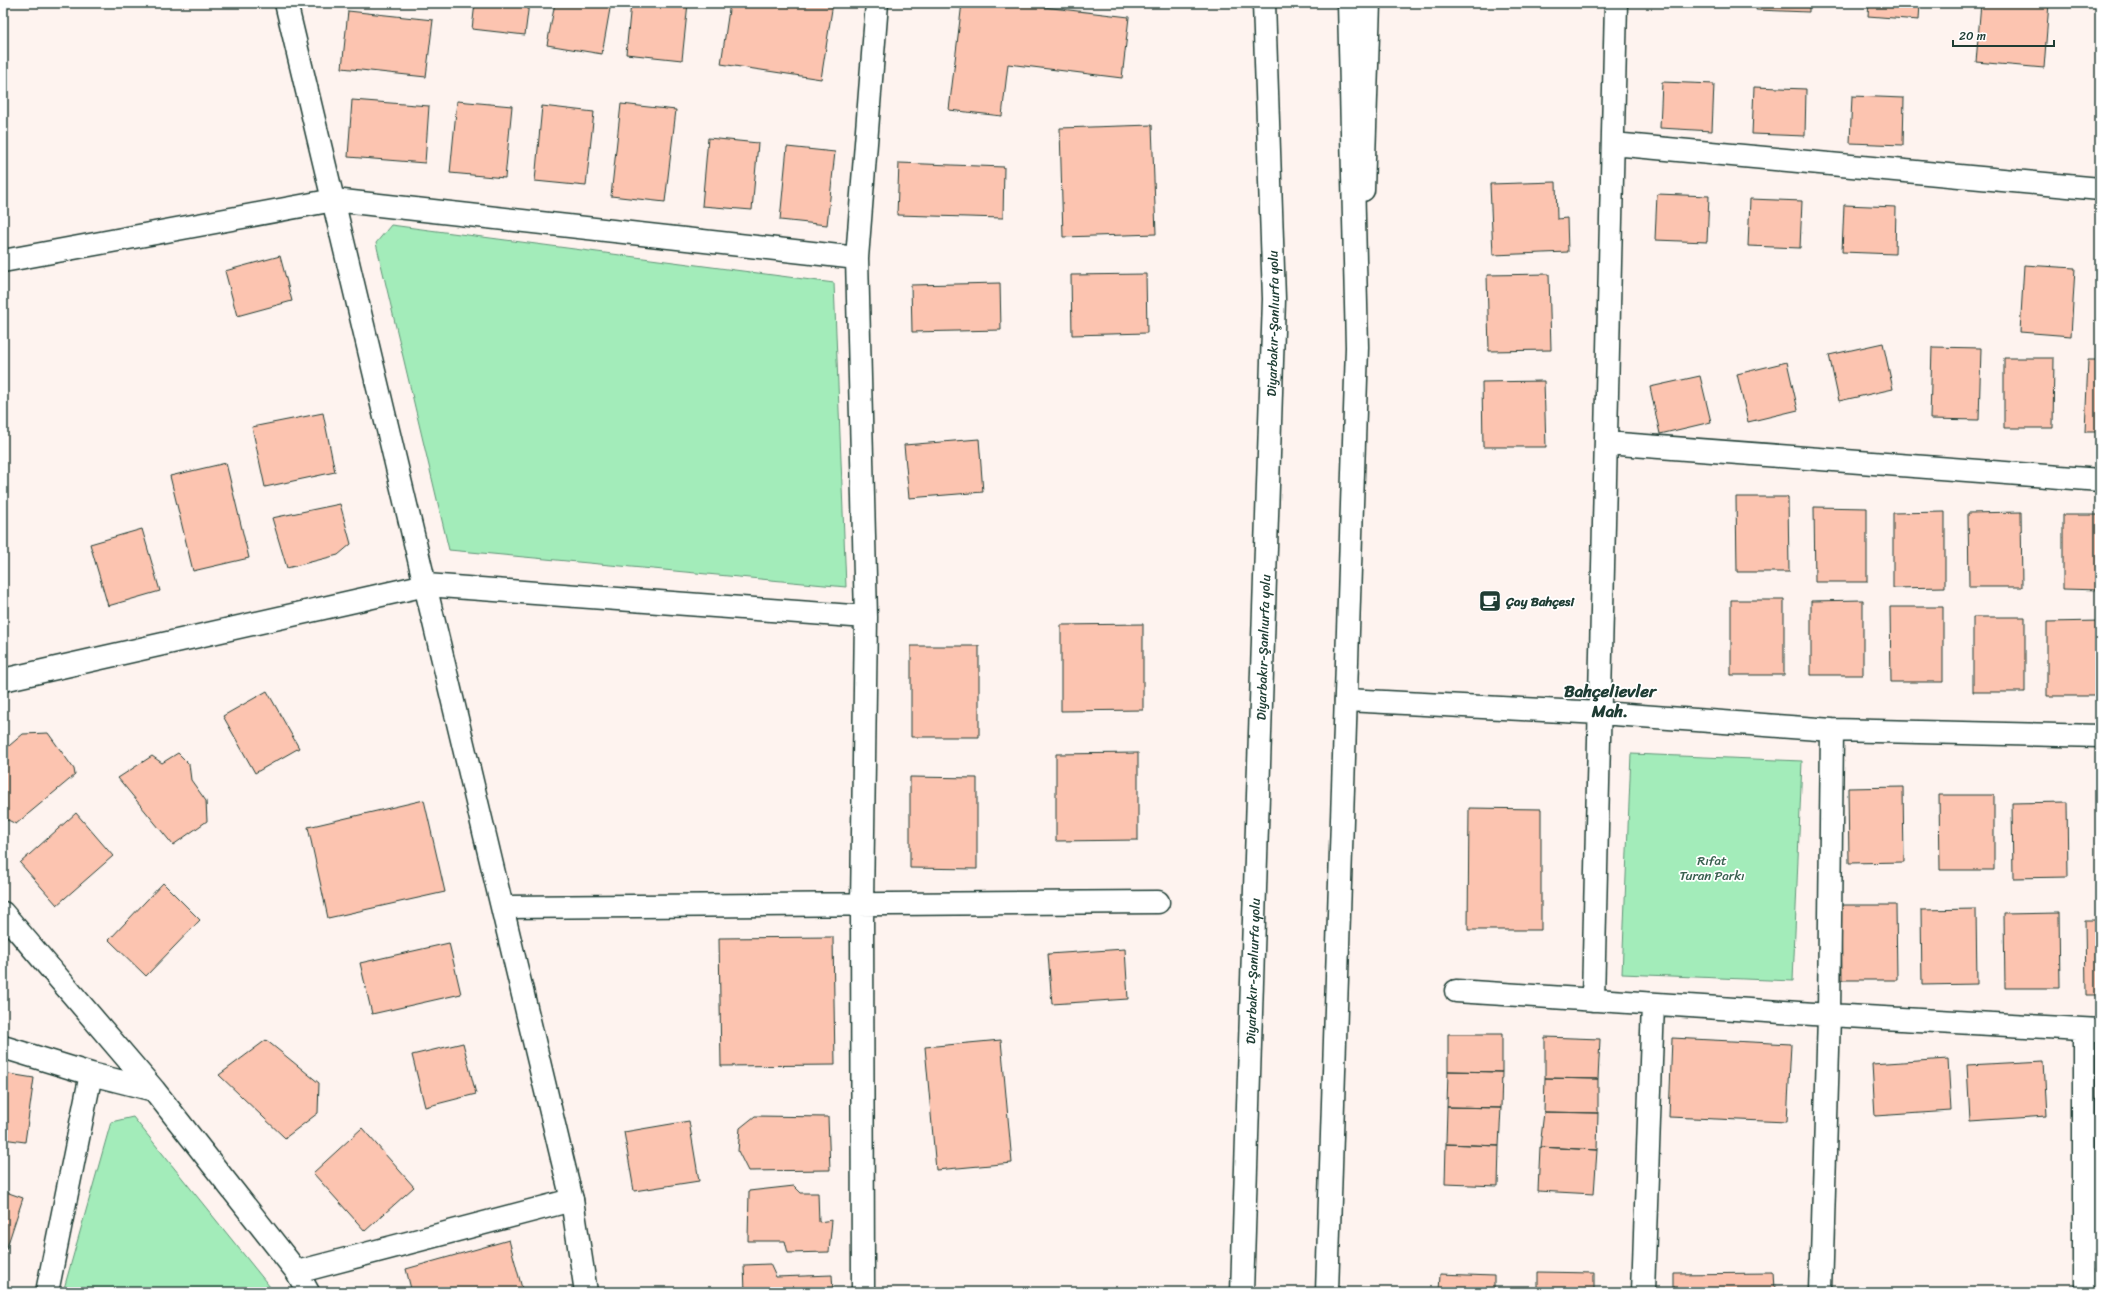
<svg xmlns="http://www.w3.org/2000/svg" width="2103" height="1295" viewBox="0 0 2103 1295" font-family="Sriracha,sans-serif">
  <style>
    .green { fill: #a3ecba; stroke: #619477 }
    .building { fill: #fcc4b0; stroke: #1f3d34 }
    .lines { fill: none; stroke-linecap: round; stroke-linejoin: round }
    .minor-casing { stroke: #1f3d34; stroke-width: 25 }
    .tertiary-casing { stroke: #1f3d34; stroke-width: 25 }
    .secondary-casing { stroke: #1f3d34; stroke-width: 25 }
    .trunk-casing { stroke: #1f3d34; stroke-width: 25 }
    .minor { stroke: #fff; stroke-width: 22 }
    .tertiary { stroke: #fff; stroke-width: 22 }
    .secondary { stroke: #fff; stroke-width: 22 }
    .trunk { stroke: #fff; stroke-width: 22 }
    .labels { text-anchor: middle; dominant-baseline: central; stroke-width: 3.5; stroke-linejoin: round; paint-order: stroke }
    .street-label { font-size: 13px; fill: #1f3d34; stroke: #fff }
    .poi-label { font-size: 13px; font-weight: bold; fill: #1f3d34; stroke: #fff; text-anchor: start }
    .park-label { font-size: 13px; fill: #39604f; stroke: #fff }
    .district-label { font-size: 17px; font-weight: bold; fill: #1f3d34; stroke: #fff }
  </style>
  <rect width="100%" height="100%" fill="#fef3ef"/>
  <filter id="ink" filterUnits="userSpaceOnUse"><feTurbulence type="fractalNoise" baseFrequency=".025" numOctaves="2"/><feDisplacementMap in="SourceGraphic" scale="8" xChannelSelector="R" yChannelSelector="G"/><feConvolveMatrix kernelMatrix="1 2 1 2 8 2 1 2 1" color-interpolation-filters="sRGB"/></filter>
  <g filter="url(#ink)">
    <path class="green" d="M391 225 834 283 846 587 449 550 376 243Z
      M1631 754 1802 761 1793 981 1622 974Z
      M133 1117 274 1292H63L111 1122Z"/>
    <path class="building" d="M475 3H529L525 35 472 29Z
      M555 3H611L602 54 547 45Z
      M631 3H688L682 60 626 54Z
      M730 3H833L821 79 721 64Z
      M962 3H1009L1129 17 1122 78 1008 64 1002 116 949 110Z
      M1662 3H1714V6Z
      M1757 3H1809V12L1756 10Z
      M1869 3H1920L1919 20 1868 16Z
      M1981 3H2049L2044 68 1976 62Z
      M348 11 433 20 426 77 342 68Z
      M1662 82 1714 84 1712 131 1660 128Z
      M1754 87 1806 89 1805 136 1752 134Z
      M1852 96 1904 98 1903 145 1850 143Z
      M352 100 429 106 425 163 348 157Z
      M457 101 512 106 505 178 450 173Z
      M621 104 676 110 665 202 611 196Z
      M542 106 594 112 586 186 535 181Z
      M1152 125 1156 234 1063 237 1060 128Z
      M708 138 758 143 752 210 702 206Z
      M787 147 835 152 827 225 780 220Z
      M899 163 1004 167 1003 218 897 215Z
      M1556 182 1557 219 1567 218 1568 252 1493 255 1490 184Z
      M1657 194 1709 196 1707 242 1655 240Z
      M1750 199 1802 201 1800 248 1748 246Z
      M1844 205 1896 207 1895 254 1842 252Z
      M280 256 292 301 237 316 225 271Z
      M2024 265 2075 268 2071 336 2020 332Z
      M1146 274 1147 333 1072 335 1071 275Z
      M1549 274 1551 350 1489 351 1487 275Z
      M1000 283 1001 330 912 332 911 285Z
      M1883 343 1893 389 1839 401 1829 355Z
      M1932 347 1981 348 1979 420 1930 419Z
      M2004 358H2054L2053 428H2004Z
      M2088 360H2100V432H2085Z
      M1787 362 1798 410 1748 422 1737 374Z
      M1700 376 1711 422 1660 434 1650 387Z
      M1544 381 1546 447H1483L1482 382Z
      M323 413 335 472 265 487 252 427Z
      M979 439 983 492 909 498 904 445Z
      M226 463 249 558 193 571 170 476Z
      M1736 497H1788L1789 572H1737Z
      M340 504 351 544 338 555 287 568 272 518Z
      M1814 507 1867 508V582H1815Z
      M1945 512V587L1893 588V513Z
      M2021 512 2022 587H1969L1968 513Z
      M2063 515H2100V590L2063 589Z
      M142 529 160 591 108 606 90 544Z
      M1731 600H1784V675H1731Z
      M1863 600V675H1811V601Z
      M1890 607H1943V682H1891Z
      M1973 617H2025V692H1973Z
      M2100 621 2099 696H2047V622Z
      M1143 624V710L1061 711V625Z
      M911 646H979V737H911Z
      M267 691 299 748 255 773 223 716Z
      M48 733 74 769 75 775 16 824 8 820 3 823V751L23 734Z
      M178 753 189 764 191 780 206 801 207 821 173 845 118 778 152 756 162 763Z
      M1138 753V840L1056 841V754Z
      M910 777 977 778V869L910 868Z
      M1903 787 1904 862 1849 863 1848 788Z
      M1939 795H1994V870H1940Z
      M424 800 445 892 328 918 308 827Z
      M2067 802 2068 877 2013 878 2012 803Z
      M2097 806H2100V881H2098Z
      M1469 808 1541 809V930H1468Z
      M76 813 113 856 57 905 20 863Z
      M163 883 200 920 146 976 109 940Z
      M1841 905H1896L1897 980H1842Z
      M1976 909 1977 984 1922 985 1921 910Z
      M2059 913 2060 988H2005L2004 914Z
      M2085 920H2100V995H2086Z
      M833 937 835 1065 721 1066 719 938Z
      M449 943 461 994 372 1014 360 963Z
      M1125 949 1128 999 1052 1004 1048 954Z
      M1448 1034H1502V1072L1448 1071Z
      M1545 1037 1600 1039 1598 1079 1545 1078Z
      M1672 1038 1791 1044 1787 1122 1669 1117Z
      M266 1040 319 1083 318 1113 285 1138 219 1075Z
      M1001 1040 1012 1163 936 1170 925 1047Z
      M463 1043 476 1094 425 1107 412 1055Z
      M1948 1059 1951 1111 1875 1116 1872 1064Z
      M2044 1061 2047 1116 1970 1121 1967 1065Z
      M1448 1071 1502 1072 1501 1108 1447 1107Z
      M3 1073 34 1078 25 1142 3 1139Z
      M1545 1078 1598 1079V1113L1544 1112Z
      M1447 1107 1501 1108 1499 1146 1446 1144Z
      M1544 1112 1598 1113 1597 1150 1540 1147Z
      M755 1116 828 1117 830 1170 748 1171 738 1151 740 1128Z
      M689 1121 699 1181 634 1191 624 1132Z
      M362 1128 414 1187 365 1231 313 1173Z
      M1446 1144 1499 1146 1498 1186 1445 1184Z
      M1540 1147 1597 1150 1594 1194 1538 1191Z
      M794 1186 801 1193H818L819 1222 832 1220 829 1252 788 1253 785 1241H748L749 1191Z
      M3 1191 23 1198 3 1259Z
      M509 1240 523 1292H401L411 1289 406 1269Z
      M770 1264 776 1277 832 1275 833 1292H745L744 1265Z
      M1538 1272 1594 1273V1292H1538Z
      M1773 1273 1774 1292H1673V1274Z
      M1440 1274 1494 1276V1292H1439Z"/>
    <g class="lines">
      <g class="minor-casing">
        <path id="minor" d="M1613 144 2100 189
          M3 261 334 200 857 258
          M1606 443 2100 480
          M3 680 426 585 866 617
          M1346 700 1600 713 1832 730 2100 736
          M503 907 1158 902
          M3 913 154 1090 297 1272
          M1456 991 1829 1015 1832 730
          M1593 1000 1616 3
          M3 1047 91 1074
          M47 1292 91 1074 154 1090
          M308 1292 297 1272 572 1200
          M863 1292 862 904 866 617 857 258 877 3
          M1643 1292 1653 1004
          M1821 1292 1829 1015 2100 1030
          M2084 1292V1030"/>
      </g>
      <g class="tertiary-casing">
        <path id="tertiary" d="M286 3 572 1200 586 1292"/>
      </g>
      <g class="secondary-casing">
        <path id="secondary" d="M1363 190 1369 3"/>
      </g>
      <g class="trunk-casing">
        <g id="trunk">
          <path id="s1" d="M1242 1292 1274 299 1264 3"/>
          <path d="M1327 1292 1357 347 1349 3"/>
        </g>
      </g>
      <use href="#minor" class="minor"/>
      <use href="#tertiary" class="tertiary"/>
      <use href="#secondary" class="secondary"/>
      <use href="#trunk" class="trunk"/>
    </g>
  </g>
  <defs>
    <g id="cafe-square" transform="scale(1.15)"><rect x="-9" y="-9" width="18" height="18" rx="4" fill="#1f3d34" stroke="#fff"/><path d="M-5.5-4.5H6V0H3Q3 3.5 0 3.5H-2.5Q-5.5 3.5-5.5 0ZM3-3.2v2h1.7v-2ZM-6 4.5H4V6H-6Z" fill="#fff"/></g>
  </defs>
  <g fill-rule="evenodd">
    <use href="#cafe-square" x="1490" y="601"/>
  </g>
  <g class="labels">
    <g class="street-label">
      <text stroke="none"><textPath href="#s1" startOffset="969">Diyarbakır-Şanlıurfa yolu</textPath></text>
      <text stroke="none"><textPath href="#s1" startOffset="645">Diyarbakır-Şanlıurfa yolu</textPath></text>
      <text stroke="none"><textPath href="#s1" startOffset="321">Diyarbakır-Şanlıurfa yolu</textPath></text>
    </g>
    <g class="poi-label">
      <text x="1506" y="601">Çay Bahçesi</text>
    </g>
    <g class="park-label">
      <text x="1712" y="860">Rıfat<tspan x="1712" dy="15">Turan Parkı</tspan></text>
    </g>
    <g class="district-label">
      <text x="1610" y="691">Bahçelievler<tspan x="1610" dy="20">Mah.</tspan></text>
    </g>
  </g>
  <rect width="2103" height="1295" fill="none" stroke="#fff" stroke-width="16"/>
  <rect x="8" y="8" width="2087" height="1279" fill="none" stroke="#1f3d34" stroke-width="1.5" filter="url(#ink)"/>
  <path d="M1953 40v6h101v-6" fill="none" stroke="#1f3d34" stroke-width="2"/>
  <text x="1959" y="40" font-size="12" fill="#1f3d34" stroke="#ffffff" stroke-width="3" paint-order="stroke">20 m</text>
</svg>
